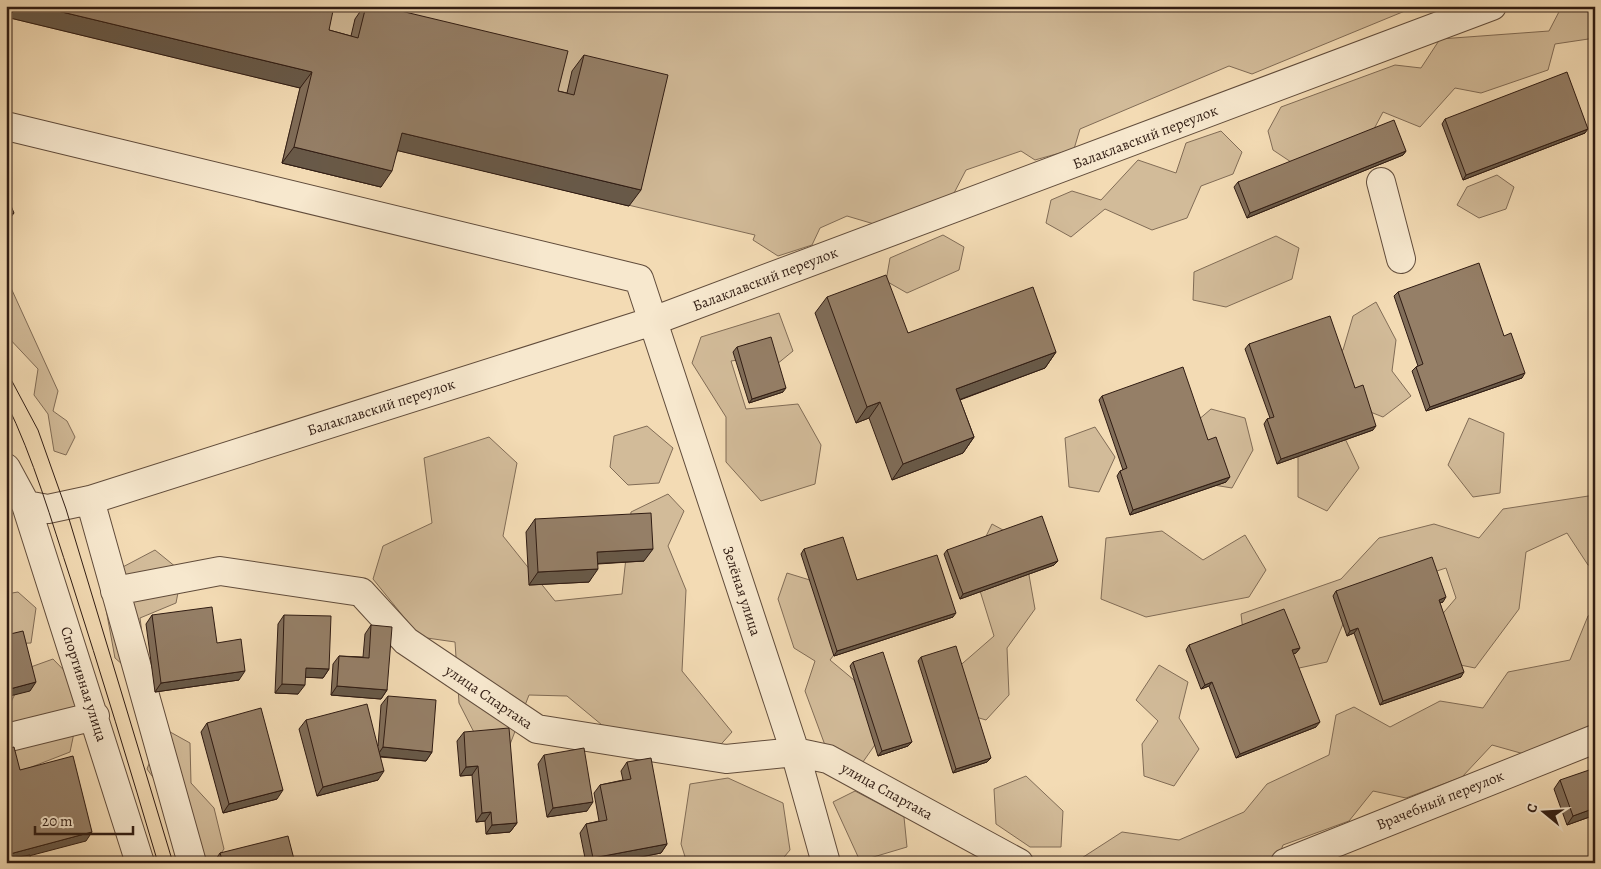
<svg xmlns="http://www.w3.org/2000/svg" width="1601" height="869" viewBox="0 0 1601 869" font-family="Alegreya,serif">
  <style>
    .green { fill: #d2bb99; stroke: #816c56 }
    .lines { fill: none; stroke-linecap: round; stroke-linejoin: round }
    .minor-casing { stroke: #614c3b; stroke-width: 30 }
    .minor { stroke: #f7e8ce; stroke-width: 28 }
    .tram { stroke: #301c13; stroke-width: 1 }
    .wall { fill: #806d59; stroke: #301c13 }
    .shaded-wall { fill: #685948; stroke: #301c13 }
    .building { fill: #957f67; stroke: #301c13 }
    .labels { text-anchor: middle; dominant-baseline: central; stroke-width: 5; stroke-linejoin: round; paint-order: stroke }
    .street-label { font-size: 15px; fill: #301c13; stroke: #f7e8ce }
  </style>
  <rect width="100%" height="100%" fill="#f3dbb4"/>
  <filter id="stains"><feTurbulence type="fractalNoise" baseFrequency=".004" numOctaves="4"/><feColorMatrix values="0 0 0 0 .2 0 0 0 0 .09 0 0 0 0 .02 0 0 0 .5 -.17"/></filter>
  <radialGradient id="worn" r=".72"><stop offset=".6" stop-color="#630" stop-opacity="0"/><stop offset="1" stop-color="#630" stop-opacity=".3"/></radialGradient>
  <path class="green" d="M6 6H1417L1252 74 1229 66 1080 129 1074 149 1035 160 1021 151 966 170 953 195 874 224 847 216 820 228 812 245 778 256 753 240 755 235 391 149 381 187 282 163 300 88 6 17Z
    M1562 6H1595V38L1555 44 1548 70 1481 93 1455 88 1420 127 1383 112 1366 144 1297 166 1273 150 1268 131 1281 107 1395 65 1421 68 1440 39 1549 31Z
    M1221 131 1242 152 1233 174 1201 186 1187 218 1152 230 1105 209 1071 237 1046 223 1051 200 1072 191 1101 200 1138 160 1176 173 1186 143Z
    M1497 175 1514 187 1506 209 1479 218 1457 205 1467 187Z
    M943 235 964 247 959 270 907 293 886 281 890 258Z
    M1276 236 1299 248 1292 279 1226 307 1193 300 1194 272Z
    M6 277 58 391 53 411 67 421 75 437 66 455 54 451 48 414 34 395 38 369 6 335Z
    M1376 302 1396 340 1392 371 1411 396 1383 417 1350 404 1340 428 1359 468 1327 511 1298 497V444L1311 357 1343 350 1353 316Z
    M779 313 793 351 771 369 751 358 731 361 746 409 798 404 821 445 815 484 761 501 726 462V417L692 363 701 337Z
    M1211 409 1245 418 1253 450 1232 488 1189 481 1169 445Z
    M1469 418 1504 433 1500 493 1473 497 1448 465Z
    M647 426 673 448 659 483 628 485 610 467 614 436Z
    M1095 427 1115 457 1099 492 1069 487 1065 438Z
    M489 437 517 463 503 536 555 601 622 594 631 512 668 494 684 511 668 546 686 590 682 671 732 732 715 751 602 725 567 696 529 695 509 747 481 746 459 703 455 642 420 637 373 579 383 546 432 523 424 458Z
    M1595 495V566L1588 565 1567 533 1526 552 1519 609 1475 668 1436 660 1428 631 1456 598 1446 568 1354 598 1327 662 1276 673 1245 648 1241 614 1341 579 1379 538 1434 524 1479 538 1503 509Z
    M992 524 1023 541 1035 609 1007 648 1009 695 986 720 955 711 948 676 994 636 972 565Z
    M1162 531 1203 560 1245 535 1266 570 1249 597 1146 617 1101 599 1106 538Z
    M155 550 182 572 176 603 140 618 145 656 131 672 115 658 103 593 119 569Z
    M787 573 826 585 848 637 830 660 854 680 879 739 858 769 829 756 805 691 815 661 794 648 778 599Z
    M18 592 36 608 31 643 6 644V594Z
    M1595 613V731L1524 754 1492 745 1462 777 1406 798 1373 791 1349 821 1283 845 1276 863H1074L1122 832 1179 840 1244 812 1267 784 1329 755 1336 715 1354 707 1390 727 1440 701 1483 708 1508 672 1570 660 1588 616Z
    M53 659 83 690 70 752 6 777V712L28 668Z
    M1159 665 1188 682 1179 718 1199 749 1174 786 1144 776 1142 744 1158 721 1136 700Z
    M163 728 190 743 191 783 214 808 224 849 214 863H191L173 805 147 769Z
    M1026 776 1063 811 1061 847H1030L996 824 994 789Z
    M728 778 783 803 790 850 779 863H687L681 844 690 784Z
    M855 791 904 817 907 847 860 861 833 802Z"/>
  <g class="lines">
    <g class="minor-casing">
      <path id="minor" d="M6 126 639 279 795 752 826 863
        M1381 182 1401 259
        M6 468 26 505 140 863
        M90 500 192 863
        M26 505 48 509 90 500 653 321 1492 6
        M115 591 220 571 361 592 406 641 537 729 726 759 795 752 828 759 1019 863
        M6 738 95 716
        M1285 863 1595 739"/>
    </g>
    <use href="#minor" class="minor"/>
    <path class="tram" d="M6 370 38 430 66 509 173 863
      M6 402C34 459 51 520 71 580 101 674 130 768 158 863"/>
  </g>
  <path class="wall" d="M364 6H380L558 91 567 93 572 71 584 55 629 206 398 150 381 187 282 163 300 88 329 30 351 36 355 19Z
    M1445 119 1585 133 1463 180 1442 124Z
    M1406 151 1403 155 1247 218 1234 187 1238 182Z
    M1398 292 1504 336 1522 378 1426 411 1412 371 1416 367 1418 366 1394 296Z
    M827 297 908 333 1056 352 1045 368 960 400 974 437 963 453 892 480 869 418 856 423 815 313Z
    M1249 344 1355 388 1373 430 1277 464 1264 424 1267 419 1270 418 1245 349Z
    M737 347 783 392 749 403 733 352Z
    M1102 396 1208 440 1226 482 1130 515 1117 476 1120 471 1123 470 1099 400Z
    M535 519 644 561 598 564 589 582 529 585 526 532Z
    M804 549 857 580 953 617 834 656 801 554Z
    M947 550 1058 561 1054 565 960 599 944 554Z
    M1336 591 1443 602 1440 603 1461 677 1380 705 1354 633 1347 636 1333 596Z
    M152 615 217 643 239 680 155 692 146 624Z
    M284 615 329 669 323 678 305 677 298 694 275 693 278 624Z
    M371 625 387 690 381 699 331 695 333 664 339 656 363 657 365 634Z
    M1189 645 1300 648 1296 653 1293 654 1316 727 1236 758 1209 686 1201 689 1186 650Z
    M921 657 987 762 953 773 918 661Z
    M853 662 912 742 908 746 878 756 850 666Z
    M388 696 432 752 426 761 380 757 378 780 317 796 299 729 306 720 378 746 381 705Z
    M207 723 277 799 223 813 201 732Z
    M464 732 517 823 510 832 486 834 485 821 476 822 472 775 460 776 457 741Z
    M544 755 587 811 547 817 538 764Z
    M627 762 667 844 661 853 610 863H586L580 833 586 824 599 821 594 793 600 785 623 780 621 771Z
    M1560 780 1595 815 1567 825 1554 789Z
    M220 853 295 863H214V862Z"/>
  <path class="shaded-wall" d="M6 6H37L312 72 300 88 6 17Z
    M1588 129 1585 133 1463 180 1466 175Z
    M402 133 641 190 629 206 391 149Z
    M294 147 392 171 381 187 282 163Z
    M1406 151 1403 155 1247 218 1250 213Z
    M14 213 11 217 6 219V216Z
    M1056 352 1045 368 945 405 956 389Z
    M1525 373 1522 378 1426 411 1430 407Z
    M786 388 783 392 749 403 752 399Z
    M880 402 869 418 856 423 867 407Z
    M1376 426 1373 430 1277 464 1281 459Z
    M974 437 963 453 892 480 903 464Z
    M1230 477 1226 482 1130 515 1133 510Z
    M653 549 644 561 588 564 597 552Z
    M1058 561 1054 565 960 599 963 594Z
    M598 569 589 582 529 585 538 572Z
    M1446 597 1443 602 1436 604 1439 600Z
    M956 613 953 617 834 656 837 651Z
    M1358 628 1354 633 1347 636 1350 631Z
    M1300 648 1296 653 1289 655 1292 650Z
    M306 668 329 669 323 678 299 677Z
    M245 671 239 680 155 692 161 683Z
    M1464 672 1461 677 1380 705 1383 701Z
    M36 682 30 691 6 697V690Z
    M1212 682 1209 686 1201 689 1205 685Z
    M282 684 305 685 298 694 275 693Z
    M337 686 387 690 381 699 331 695Z
    M1320 722 1316 727 1236 758 1240 754Z
    M912 742 908 746 878 756 882 751Z
    M383 747 432 752 426 761 377 756Z
    M991 758 987 762 953 773 956 769Z
    M478 766 472 775 460 776 466 767Z
    M384 771 378 780 317 796 323 787Z
    M283 790 277 799 223 813 229 804Z
    M593 802 587 811 547 817 553 808Z
    M1595 808V815L1567 825 1573 816Z
    M491 812 485 821 476 822 482 813Z
    M517 823 510 832 486 834 492 825Z
    M92 832 86 841 6 862V855Z
    M667 844 661 853 610 863H590L593 858Z"/>
  <path class="building" d="M37 6H334L329 30 358 38 366 6H380L568 51 558 91 574 95 584 55 668 75 641 190 402 133 392 171 294 147 312 72Z
    M1567 72 1588 129 1466 175 1445 119Z
    M1394 120 1406 151 1250 213 1238 182Z
    M6 194 14 213 6 216Z
    M1479 263 1504 336 1511 333 1525 373 1430 407 1416 367 1423 364 1398 292Z
    M886 275 908 333 1033 287 1056 352 956 389 974 437 903 464 880 402 867 407 827 297Z
    M1330 316 1355 388 1363 385 1376 426 1281 459 1267 419 1274 417 1249 344Z
    M771 337 786 388 752 399 737 347Z
    M1183 367 1208 440 1216 437 1230 477 1133 510 1120 471 1127 468 1102 396Z
    M651 513 653 549 597 552 598 569 538 572 535 519Z
    M1042 516 1058 561 963 594 947 550Z
    M843 537 857 580 937 555 956 613 837 651 804 549Z
    M1432 557 1446 597 1439 600 1464 672 1383 701 1358 628 1350 631 1336 591Z
    M212 607 217 643 241 639 245 671 161 683 152 615Z
    M1284 609 1300 648 1292 650 1320 722 1240 754 1212 682 1205 685 1189 645Z
    M284 615 331 616 329 669 306 668 305 685 282 684Z
    M371 625 392 627 387 690 337 686 339 656 369 658Z
    M23 631 36 682 6 690V635Z
    M956 646 991 758 956 769 921 657Z
    M883 652 912 742 882 751 853 662Z
    M388 696 436 700 432 752 383 747Z
    M367 704 384 771 323 787 306 720Z
    M261 708 283 790 229 804 207 723Z
    M509 728 517 823 492 825 491 812 482 813 478 766 466 767 464 732Z
    M14 747 20 770 73 756 92 832 6 855V749Z
    M584 748 593 802 553 808 544 755Z
    M651 758 667 844 593 858 586 824 607 820 600 785 631 779 627 762Z
    M1595 768V808L1573 816 1560 780Z
    M288 836 295 863H223L220 853Z
    M30 855 31 863H6V859Z"/>
  <g class="labels">
    <g class="street-label">
      <text transform="translate(1145 137) rotate(-21)">Балаклавский переулок</text>
      <text transform="translate(765 279) rotate(-21)">Балаклавский переулок</text>
      <text transform="translate(381 407) rotate(-18)">Балаклавский переулок</text>
      <text transform="translate(742 591) rotate(72)">Зелёная улица</text>
      <text transform="translate(84 684) rotate(72)">Спортивная улица</text>
      <text transform="translate(489 697) rotate(34)">улица Спартака</text>
      <text transform="translate(887 791) rotate(29)">улица Спартака</text>
      <text transform="translate(1440 800) rotate(-22)">Врачебный переулок</text>
    </g>
  </g>
  <rect width="1601" height="869" fill="none" stroke="#f3dbb4" stroke-width="25"/>
  <rect x="8" y="8" width="1586" height="854" fill="none" stroke="#301c13" stroke-width="2.5"/>
  <rect x="12" y="12" width="1576" height="844" fill="none" stroke="#301c13"/>
  <g transform="translate(1544 812) rotate(288)" stroke="#f7e8ce" stroke-width="4" paint-order="stroke">
  <path d="M0-4L9 19L0 12L-9 19Z" fill="#301c13"/>
  <text y="-8" font-size="14" font-weight="bold" text-anchor="middle" fill="#301c13">С</text>
  </g>
  <path d="M35 826v8h98v-8" fill="none" stroke="#301c13" stroke-width="2.5"/>
  <text x="42" y="826" font-size="15" fill="#301c13" stroke="#f7e8ce" stroke-width="4" paint-order="stroke">20 m</text>
  <rect width="100%" height="100%" filter="url(#stains)"/>
  <rect width="100%" height="100%" fill="url(#worn)"/>
</svg>
